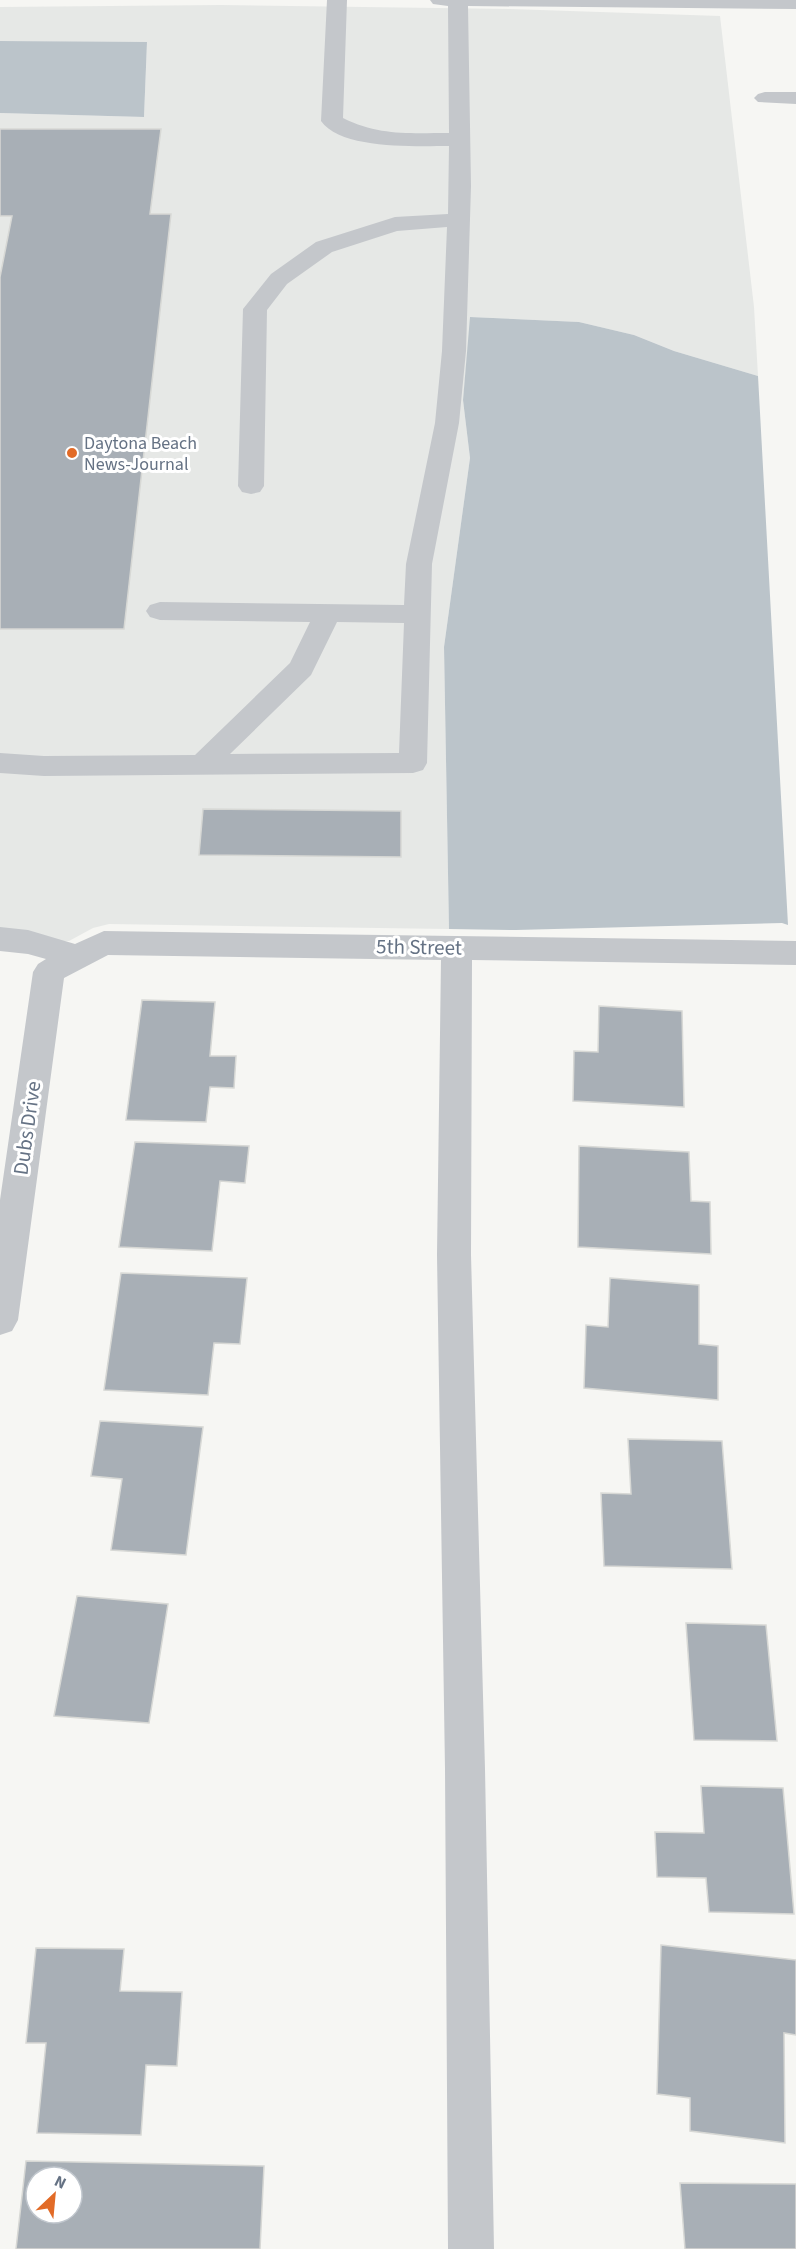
<svg xmlns="http://www.w3.org/2000/svg" width="796" height="2249" viewBox="0 0 796 2249" font-family="'Source Sans 3',sans-serif">
  <style>
    .built { fill: #e6e8e6 }
    .water { fill: #bbc4ca }
    .building { fill: #a8afb6; stroke: #d7d8d5; stroke-width: 1.5; fill-rule: evenodd }
    .lines { fill: none; stroke-linecap: round; stroke-linejoin: round }
    .minor { fill: #c4c7cb; fill-rule: evenodd }
    .poi-dot { fill: #e26b27; stroke: #fff; stroke-width: 2 }
    .labels { text-anchor: middle; dominant-baseline: central; stroke-width: 6; stroke-linejoin: round; paint-order: stroke }
    .far-poi-label { font-size: 18px; fill: #657284; stroke: #fff; text-anchor: start }
    .street-label { font-size: 21px; fill: #657284; stroke: #fff }
  </style>
  <rect width="100%" height="100%" fill="#f6f6f3"/>
  <path class="built" d="M221 5 510 9 720 16 754 307 758 376 674 351 634 335 579 322 471 317 463 400 470 458 444 647 449 929 109 924 93 928 69 941 0 943V113L144 117 147 43 0 41V7Z"/>
  <path class="water" d="M0 41 147 42 144 117 0 113Z
    M470 317 579 322 634 335 674 351 758 376 788 925 782 923 516 930 449 929 444 647 470 458 463 400Z"/>
  <path class="building" d="M0 129H161L150 214H171L124 629H0V277L12 216H0Z
    M203 809 401 811V857L199 855Z
    M142 1000 215 1002 210 1056H236L234 1088 210 1087 206 1122 126 1120Z
    M599 1006 682 1011 684 1107 573 1101 574 1051 598 1052Z
    M135 1142 249 1146 245 1183 220 1181 212 1251 119 1247Z
    M579 1146 689 1152 691 1201 710 1202 711 1254 578 1247Z
    M121 1273 247 1278 240 1344 214 1343 208 1395 104 1390Z
    M610 1278 699 1285V1344L718 1346V1400L584 1388 586 1325 608 1327Z
    M100 1421 203 1427 186 1555 111 1550 122 1479 91 1476Z
    M628 1439 722 1441 732 1569 604 1566 601 1493 631 1494Z
    M77 1596 168 1604 149 1723 54 1716Z
    M686 1623 766 1625 777 1741 694 1740Z
    M701 1786 783 1788 794 1914 709 1912 706 1878 657 1877 655 1832 704 1833Z
    M661 1945 796 1960V2035L784 2033 785 2143 690 2131V2098L657 2094Z
    M36 1948 124 1949 120 1991 182 1992 177 2066 146 2065 141 2135 37 2133 46 2043H26Z
    M26 2161 264 2166 260 2249H16ZM36 2177H72V2213H36Z
    M680 2183 796 2184V2249H685Z"/>
  <g class="lines">
    <path class="minor" d="M327 0H347L343 118C379 136 409 133 449 133L448 6 433 4 430 0H796V9L468 6 471 186 466 351 459 423 432 564 427 763 423 770 413 773 44 776 0 773V753L44 756 195 755 290 663 310 622 160 620 150 617 146 611 150 605 160 602 404 605 406 564 435 423 442 351 447 227 397 231 332 252 287 284 267 310 264 486 260 492 251 494 242 492 238 486 243 309 271 274 316 242 395 217 448 214 449 146C417 146 341 150 321 121ZM337 622 404 623 399 753 230 754 311 675Z
      M765 92H796V104L758 102 754 98 758 94Z
      M0 927 28 930 75 944 104 931 796 941V965L472 960 471 1255 485 1769 494 2249H448L445 1769 437 1255 441 960 108 955 64 978 18 1320 12 1331 0 1335V1200L33 972 38 964 46 959 28 954 0 951Z"/>
  </g>
  <circle class="poi-dot" cx="72" cy="453" r="6"/>
  <g class="labels">
    <g class="far-poi-label">
      <text x="84" y="443">Daytona Beach<tspan x="84" dy="21">News-Journal</tspan></text>
    </g>
    <g class="street-label">
      <text transform="translate(419 947) rotate(1)">5th Street</text>
      <text transform="translate(27 1128) rotate(-82)">Dubs Drive</text>
    </g>
  </g>
  <g transform="translate(54 2195) rotate(26)"><circle r="28" fill="#ffffff" stroke="#c1c7ce" stroke-width="1.5"/>
  <path d="M0-4.5L10 22L0 15L-10 22Z" fill="#e26b27"/>
  <text y="-9" font-size="16" font-weight="bold" text-anchor="middle" fill="#657284">N</text>
  </g>
</svg>
